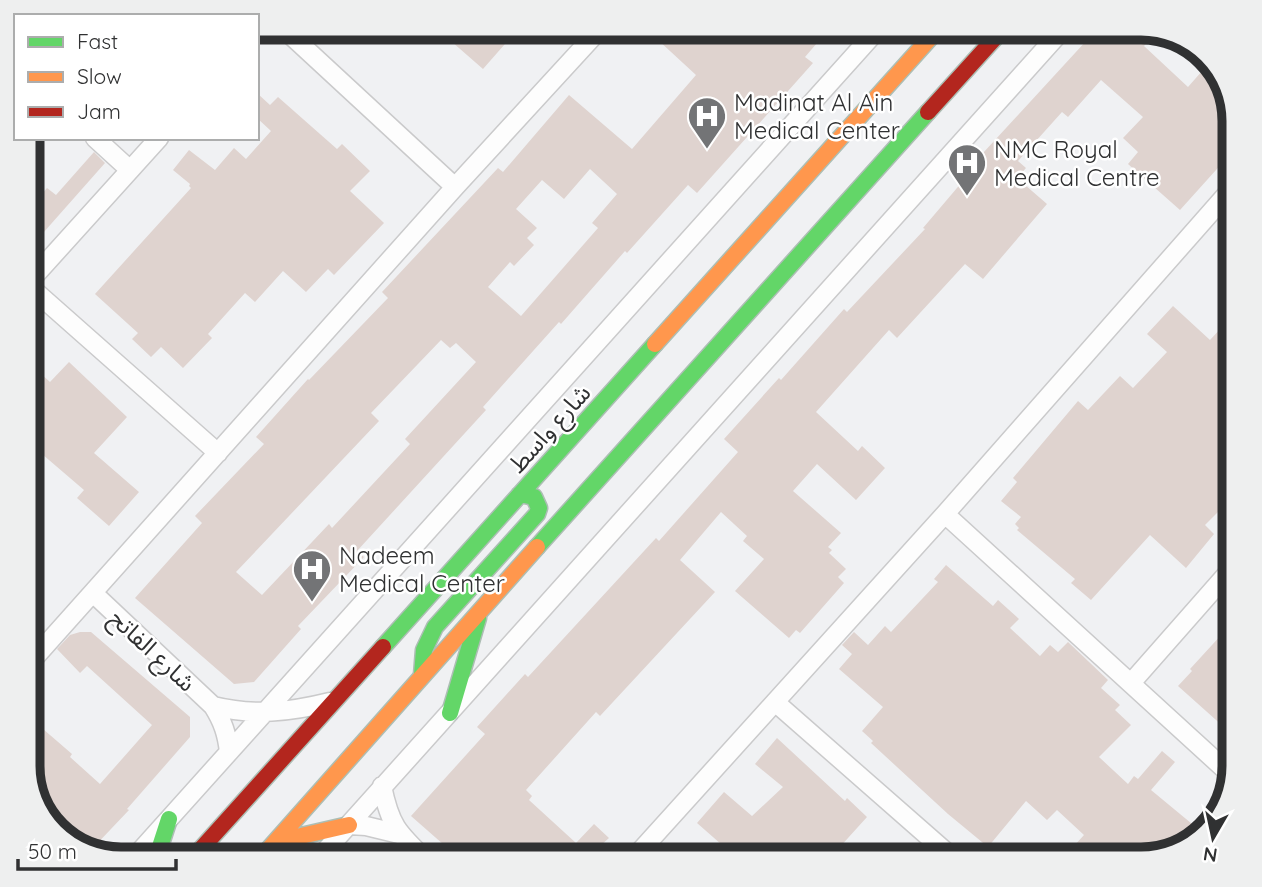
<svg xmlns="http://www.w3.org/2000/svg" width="1262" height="887" viewBox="0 0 1262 887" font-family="Quicksand,'Noto Sans Arabic',sans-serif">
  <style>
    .building { fill: #dfd3cf; fill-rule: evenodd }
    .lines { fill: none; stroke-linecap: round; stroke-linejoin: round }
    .street-casing { stroke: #cacacb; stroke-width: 21 }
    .fast-casing { stroke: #adbeb4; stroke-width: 19 }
    .slow-casing { stroke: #adbeb4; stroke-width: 19 }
    .jam-casing { stroke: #adbeb4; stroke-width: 19 }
    .street { stroke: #fdfdfd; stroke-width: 18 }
    .fast { stroke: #63d668; stroke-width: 16 }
    .slow { stroke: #ff974d; stroke-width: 16 }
    .jam { stroke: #b3261e; stroke-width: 16 }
    .labels { text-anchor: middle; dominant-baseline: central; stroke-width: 5; stroke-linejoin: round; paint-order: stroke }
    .poi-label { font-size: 24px; fill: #303132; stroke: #fff; text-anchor: start }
    .street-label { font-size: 24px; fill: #303132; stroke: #fff }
    .rim { fill: none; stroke: #303132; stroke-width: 9 }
  </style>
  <rect width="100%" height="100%" fill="#f0f1f3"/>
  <path class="building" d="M436 28H519L483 69Z
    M645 28H830L805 57 813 63 697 193 688 185 627 253 625 251 561 324 559 322 483 407 486 410 357 551 364 557 298 626 301 629 254 682 234 684 135 598 202 523 195 516 264 444 256 437 308 379 309 380 388 298 382 292 498 168 503 172 569 95 632 149 696 75ZM590 169 617 194 592 223 598 228 521 316 488 287 510 262 514 266 534 245 527 238 537 228 516 209 542 180 564 199ZM441 340 450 348 456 343 476 362 405 439 410 444 332 528 329 524 262 595 236 572 379 421 371 413Z
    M1098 28H1142L1156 33 1144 46 1188 87 1210 62 1224 79 1234 121V150L1180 210 1128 164 1138 152 1123 138 1143 117 1101 80 1068 117 1062 112 1018 161 1026 168 1017 178 1047 204 983 279 965 264 897 338 889 330 816 412 858 451 862 446 885 468 856 500 817 464 793 491 841 533 828 547 832 550 829 553 846 569 838 577 844 583 800 633 796 630 789 638 735 591 764 559 743 541 747 536 721 512 680 560 715 592 600 716 596 712 526 790 532 796 529 800 576 843 594 824 609 838 590 855 594 859H460L411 816 485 734 477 727 525 674 528 677 656 538 659 541 738 452 724 439 779 378 781 380 844 309 847 312 925 229 923 228 985 155 983 153Z
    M257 93 270 105 278 97 337 149 342 144 370 171 350 191 384 223 334 275 328 269 306 292 283 271 255 302 245 293 208 334 212 338 183 368 161 347 151 357 132 339 138 333 95 294 191 188 189 186 190 184 173 170 189 150 215 170 234 148 246 159 271 131 257 118Z
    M94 152 105 163 28 250V183L41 195 47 188 56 195Z
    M1173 306 1210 340 1234 314V372L1227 379 1234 385V430L1220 446 1234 459V496L1205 525 1214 534 1186 568 1150 535 1091 600 1071 583 1075 579 1017 530 1019 528 1015 524 1021 517 1001 501 1017 482 1013 478 1078 401 1088 410 1120 376 1133 388 1167 352 1147 334Z
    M28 362 50 382 69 362 127 417 94 453 139 492 109 526 77 498 84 490 28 442Z
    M946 565 993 606 998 600 1019 619 1010 628 1040 656 1050 645 1058 652 1068 642 1108 680 1101 688 1120 705 1115 710 1131 725 1099 757 1128 784 1134 776 1138 779 1162 751 1175 762 1151 790 1203 833 1183 849 1141 859H1062L1084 835 1057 810 1047 820 1026 801 988 847 948 814 871 743 873 741 862 731 883 707 839 669 852 654 842 645 854 632 868 645 885 626 891 632 938 582 934 579Z
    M1234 621V717L1225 728 1178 686 1192 671 1190 669Z
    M80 632H91L190 717V737L127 809 129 810 92 849 65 840 28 772V716L72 754 70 757 100 784 152 725 87 666 80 673 57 649 70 635Z
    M777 738 845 801 847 798 867 817 829 859H738L697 823 724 792 752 816 783 787 755 764Z"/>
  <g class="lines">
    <g class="street-casing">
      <path id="street" d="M257 28H258
        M283 28 455 187
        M95 138 130 170
        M28 283 159 138
        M28 285 218 453
        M945 514 1231 775
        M93 593 213 706C223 722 227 734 229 752
        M28 665 455 187 601 28
        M1131 683 1234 566
        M775 702 954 859
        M213 706C254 716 290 712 330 702
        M382 786C390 825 397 832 425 859
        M349 825 366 826 399 834
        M133 859 879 28
        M318 859 1064 28
        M633 859 945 514 1234 186"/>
    </g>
    <g class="fast-casing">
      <path id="fast" d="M537 547 928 112
        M383 647 655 344
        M422 675 424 650 435 627 537 514 539 508 534 497 520 494
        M450 713 478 618
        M156 859 169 819"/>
    </g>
    <g class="slow-casing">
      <path id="slow" d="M655 344 939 28
        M275 842 349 825
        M260 859 537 547"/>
    </g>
    <g class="jam-casing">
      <path id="jam" d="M928 112 1004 28
        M192 859 383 647"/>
    </g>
    <use href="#street" class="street"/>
    <use href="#fast" class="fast"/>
    <use href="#slow" class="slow"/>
    <use href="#jam" class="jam"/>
  </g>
  <defs>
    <g id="hospital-pin" transform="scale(2.0125)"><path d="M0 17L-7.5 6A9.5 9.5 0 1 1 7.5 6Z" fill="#737476" stroke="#fff"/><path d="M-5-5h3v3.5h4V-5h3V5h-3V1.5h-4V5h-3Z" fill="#fff"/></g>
  </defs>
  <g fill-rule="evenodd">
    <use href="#hospital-pin" x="707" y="116"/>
    <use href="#hospital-pin" x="967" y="163"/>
    <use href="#hospital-pin" x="312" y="569"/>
  </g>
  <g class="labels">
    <g class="poi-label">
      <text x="734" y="102">Madinat Al Ain<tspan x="734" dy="28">Medical Center</tspan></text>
      <text x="994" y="149">NMC Royal<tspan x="994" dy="28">Medical Centre</tspan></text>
      <text x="339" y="555">Nadeem<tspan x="339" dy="28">Medical Center</tspan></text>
    </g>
    <g class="street-label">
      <text transform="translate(549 428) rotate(-48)">شارع واسط</text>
      <text transform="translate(153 650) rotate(43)">شارع الفاتح</text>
    </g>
  </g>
  <path d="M0 0H1262V887H0ZM121 40H1141A81 81 0 0 1 1222 121V766A81 81 0 0 1 1141 847H121A81 81 0 0 1 40 766V121A81 81 0 0 1 121 40Z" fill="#eeefef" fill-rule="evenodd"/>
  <path class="rim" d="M121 40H1141A81 81 0 0 1 1222 121V766A81 81 0 0 1 1141 847H121A81 81 0 0 1 40 766V121A81 81 0 0 1 121 40Z"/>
  <rect x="14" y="14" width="245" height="126" fill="#ffffff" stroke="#acadad" stroke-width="2"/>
  <rect x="28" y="37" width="35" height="10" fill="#63d668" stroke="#acadad" stroke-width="2"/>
  <text x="77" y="49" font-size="21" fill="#303132">Fast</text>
  <rect x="28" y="72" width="35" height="10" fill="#ff974d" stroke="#acadad" stroke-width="2"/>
  <text x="77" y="84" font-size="21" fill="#303132">Slow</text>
  <rect x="28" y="107" width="35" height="10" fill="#b3261e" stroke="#acadad" stroke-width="2"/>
  <text x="77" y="119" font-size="21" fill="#303132">Jam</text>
  <g transform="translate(1213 838) rotate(189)" stroke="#ffffff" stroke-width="5" paint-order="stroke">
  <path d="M0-5L12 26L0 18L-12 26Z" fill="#303132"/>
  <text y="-10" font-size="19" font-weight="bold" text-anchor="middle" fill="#303132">N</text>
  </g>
  <path d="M18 859v10h158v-10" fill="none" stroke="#303132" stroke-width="3.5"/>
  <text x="28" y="859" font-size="21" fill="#303132" stroke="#ffffff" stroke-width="5" paint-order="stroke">50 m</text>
</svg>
